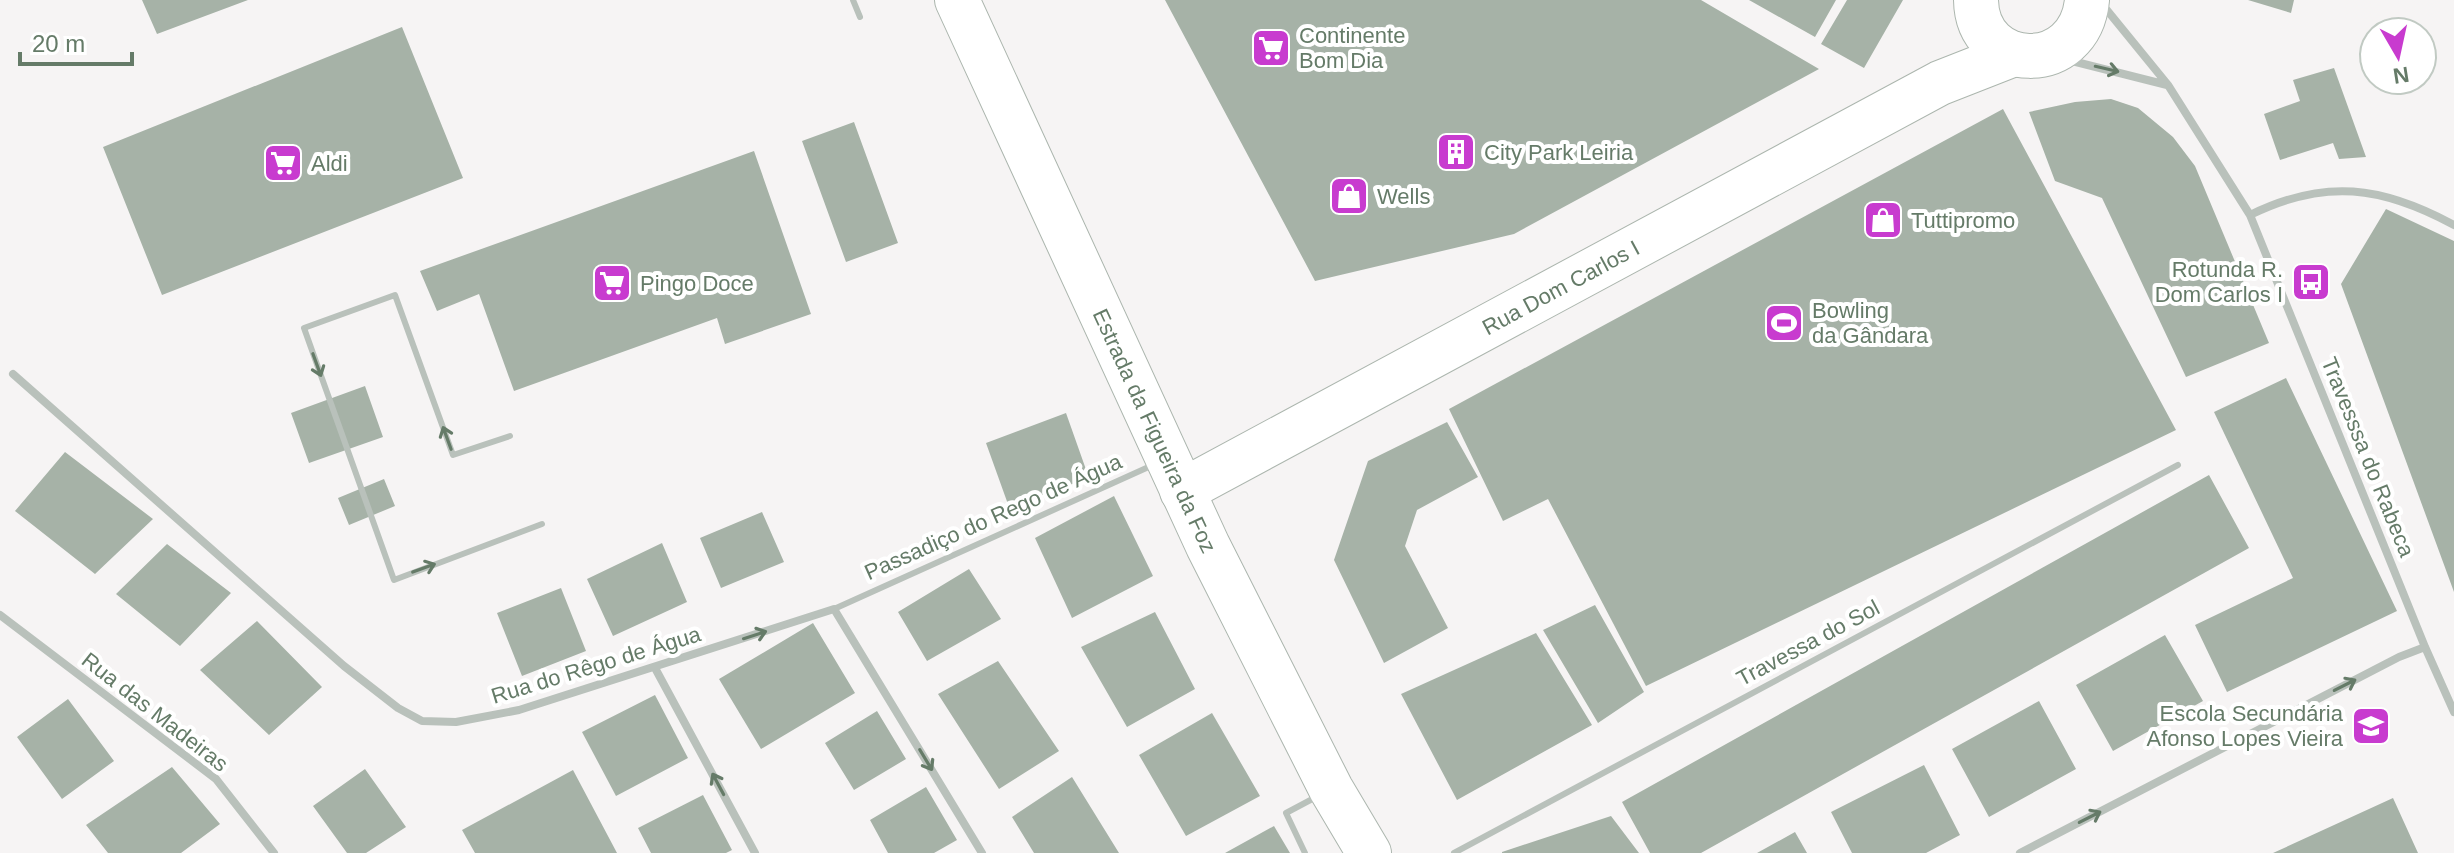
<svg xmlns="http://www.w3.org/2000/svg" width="2454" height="853" viewBox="0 0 2454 853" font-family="Helvetica,sans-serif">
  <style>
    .building { fill: #a6b2a7 }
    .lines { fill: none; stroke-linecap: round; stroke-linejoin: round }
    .secondary-casing { stroke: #acb6ae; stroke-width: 46 }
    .lane { stroke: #b9c1bb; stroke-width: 6 }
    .street { stroke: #b9c1bb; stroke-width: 8 }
    .secondary { stroke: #fff; stroke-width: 44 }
    .oneway { stroke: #657b68 }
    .labels { text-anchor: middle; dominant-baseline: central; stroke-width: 8; stroke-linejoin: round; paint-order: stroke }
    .poi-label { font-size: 22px; fill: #657b68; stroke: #fff; text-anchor: start }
    .street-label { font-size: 22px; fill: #657b68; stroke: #fff }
  </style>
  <rect width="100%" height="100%" fill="#f6f4f4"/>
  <path class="building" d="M142 0H248L157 34Z
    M1165 0H1701L1819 69 1514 234 1315 281Z
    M1749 0H1836L1815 37Z
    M1847 0H1903L1864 68 1821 44Z
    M2248 0H2294L2291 13Z
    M402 27 463 178 162 295 103 147Z
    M2334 68 2366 157 2339 159 2333 143 2280 160 2264 114 2300 101 2293 80Z
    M2111 99 2138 108 2173 137 2195 166 2269 343 2186 377 2102 198 2055 181 2029 112 2075 102Z
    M2003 109 2176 430 1646 686 1548 499 1503 521 1449 409Z
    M854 122 898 243 846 262 802 141Z
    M754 151 811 314 725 344 717 318 514 391 479 294 437 311 420 271Z
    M2386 209 2454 241V592L2341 284Z
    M2286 378 2397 611 2227 692 2195 625 2293 578 2214 412Z
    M365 386 383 437 309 463 291 413Z
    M1066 413 1089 478 1009 507 986 443Z
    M1447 422 1478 477 1417 510 1405 546 1448 628 1384 663 1334 560 1368 461Z
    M65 452 153 519 95 574 15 511Z
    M2209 475 2249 548 1701 853H1650L1622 802Z
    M384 479 395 506 349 525 338 498Z
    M1114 496 1153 576 1072 618 1035 538Z
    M762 512 784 562 721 588 700 538Z
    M662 543 687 602 613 636 587 579Z
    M167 544 231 593 180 646 116 594Z
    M969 569 1001 619 927 661 898 612Z
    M561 588 586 651 522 676 497 613Z
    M1595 605 1644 692 1598 723 1543 630Z
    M1155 612 1195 689 1127 727 1081 647Z
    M257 621 322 687 269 735 200 670Z
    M813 623 855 693 761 749 719 679Z
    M1536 633 1592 725 1457 800 1401 694Z
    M2165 635 2203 701 2113 751 2076 685Z
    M998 661 1059 751 999 789 938 694Z
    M655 695 688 758 616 796 582 732Z
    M68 699 114 761 62 799 17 737Z
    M2039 701 2076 769 1989 817 1952 749Z
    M877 711 906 759 854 790 825 743Z
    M1212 713 1260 796 1186 836 1139 755Z
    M1924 765 1960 835 1926 853H1852L1831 812Z
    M172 767 220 824 181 853H108L86 825Z
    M365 769 406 827 366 853H347L313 806Z
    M573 770 617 853H475L462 830Z
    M1072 777 1119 853H1034L1012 817Z
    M926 787 957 840 934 853H888L870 820Z
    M703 795 732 850 726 853H651L638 828Z
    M2393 798 2418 853H2273Z
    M1611 816 1639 853H1502V852Z
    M1274 826 1290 853H1225Z
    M1795 832 1807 853H1757Z"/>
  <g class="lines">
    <g class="secondary-casing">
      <g id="secondary">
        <path id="s1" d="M957 0 1208 546 1331 789 1369 853"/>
        <path d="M1976 0C1977 73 2080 76 2087 0"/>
        <path id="s2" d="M1182 491 1940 83 2014 54"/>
      </g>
    </g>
    <path class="lane" d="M853 0 860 17
      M510 436 453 455 395 295 304 328 394 580 542 524
      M834 609 1153 465
      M1305 853 1286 813 1318 796
      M1454 853 2178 465"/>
    <path class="street" d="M2102 4 2168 85 2250 215 2425 647 2454 712
      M2068 60 2167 85
      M2250 215C2325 178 2382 186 2454 225
      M13 374 344 666 398 708 422 721 456 722 519 710 834 609 982 853
      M0 615 216 779 274 853
      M655 668 755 853
      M2020 853 2399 657 2425 647"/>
    <use href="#secondary" class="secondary"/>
  </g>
  <defs><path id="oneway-shaft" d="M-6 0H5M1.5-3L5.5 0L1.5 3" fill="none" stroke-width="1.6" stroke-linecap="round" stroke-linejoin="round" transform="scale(2)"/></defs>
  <g class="oneway">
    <use href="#oneway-shaft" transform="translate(2107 69) rotate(13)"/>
    <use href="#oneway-shaft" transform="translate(317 365) rotate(70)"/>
    <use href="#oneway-shaft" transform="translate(447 438) rotate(-110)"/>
    <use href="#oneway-shaft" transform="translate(424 568) rotate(-20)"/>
    <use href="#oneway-shaft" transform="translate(755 635) rotate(-18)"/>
    <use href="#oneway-shaft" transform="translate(2345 685) rotate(-27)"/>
    <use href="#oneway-shaft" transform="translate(926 760) rotate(59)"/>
    <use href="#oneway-shaft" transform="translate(718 784) rotate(-118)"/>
    <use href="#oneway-shaft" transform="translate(2090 817) rotate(-27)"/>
  </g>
  <defs>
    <g id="supermarket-square" transform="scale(2)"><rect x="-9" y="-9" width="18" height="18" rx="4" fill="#c83bcf" stroke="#fff"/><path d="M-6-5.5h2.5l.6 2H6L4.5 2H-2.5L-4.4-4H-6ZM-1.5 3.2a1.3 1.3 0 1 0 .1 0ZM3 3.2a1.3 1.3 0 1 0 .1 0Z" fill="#fff"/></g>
    <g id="building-square" transform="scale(2)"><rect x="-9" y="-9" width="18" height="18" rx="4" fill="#c83bcf" stroke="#fff"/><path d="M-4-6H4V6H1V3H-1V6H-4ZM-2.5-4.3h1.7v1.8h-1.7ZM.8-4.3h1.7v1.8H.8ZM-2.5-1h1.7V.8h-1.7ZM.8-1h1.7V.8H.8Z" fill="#fff"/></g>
    <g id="shop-square" transform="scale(2)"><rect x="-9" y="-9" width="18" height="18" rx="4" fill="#c83bcf" stroke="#fff"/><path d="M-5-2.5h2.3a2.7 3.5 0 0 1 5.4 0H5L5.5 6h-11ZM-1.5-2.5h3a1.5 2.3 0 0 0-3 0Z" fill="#fff"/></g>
    <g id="bus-square" transform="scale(2)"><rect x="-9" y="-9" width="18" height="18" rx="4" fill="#c83bcf" stroke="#fff"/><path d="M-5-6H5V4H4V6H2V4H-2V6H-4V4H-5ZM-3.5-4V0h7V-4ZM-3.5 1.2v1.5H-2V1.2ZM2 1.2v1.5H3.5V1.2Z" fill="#fff"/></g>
    <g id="stadium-square" transform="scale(2)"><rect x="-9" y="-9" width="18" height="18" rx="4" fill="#c83bcf" stroke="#fff"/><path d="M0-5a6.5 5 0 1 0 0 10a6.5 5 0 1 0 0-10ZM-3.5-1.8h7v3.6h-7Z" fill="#fff"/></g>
    <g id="school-square" transform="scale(2)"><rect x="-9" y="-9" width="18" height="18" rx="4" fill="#c83bcf" stroke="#fff"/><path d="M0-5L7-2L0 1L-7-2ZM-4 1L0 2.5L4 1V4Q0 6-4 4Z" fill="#fff"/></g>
  </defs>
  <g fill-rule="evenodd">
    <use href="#supermarket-square" x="1271" y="48"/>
    <use href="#building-square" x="1456" y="152"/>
    <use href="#supermarket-square" x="283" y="163"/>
    <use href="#shop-square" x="1349" y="196"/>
    <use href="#shop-square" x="1883" y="220"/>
    <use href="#bus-square" x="2311" y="282"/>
    <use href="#supermarket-square" x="612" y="283"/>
    <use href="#stadium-square" x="1784" y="323"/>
    <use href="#school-square" x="2371" y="726"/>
  </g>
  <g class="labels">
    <g class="poi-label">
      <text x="1299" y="35">Continente<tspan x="1299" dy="25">Bom Dia</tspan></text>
      <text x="1484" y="152">City Park Leiria</text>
      <text x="311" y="163">Aldi</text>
      <text x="1377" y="196">Wells</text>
      <text x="1911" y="220">Tuttipromo</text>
      <text x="2283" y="269" text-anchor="end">Rotunda R.<tspan x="2283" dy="25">Dom Carlos I</tspan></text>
      <text x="640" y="283">Pingo Doce</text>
      <text x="1812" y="310">Bowling<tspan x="1812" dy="25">da Gândara</tspan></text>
      <text x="2343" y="713" text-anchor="end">Escola Secundária<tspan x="2343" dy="25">Afonso Lopes Vieira</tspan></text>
    </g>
    <g class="street-label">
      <text stroke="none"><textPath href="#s2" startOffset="430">Rua Dom Carlos I</textPath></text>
      <text stroke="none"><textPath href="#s1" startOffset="474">Estrada da Figueira da Foz</textPath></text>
      <text transform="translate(2368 457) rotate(68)">Travesssa do Rabeca</text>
      <text transform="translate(993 517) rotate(-24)">Passadiço do Rego de Água</text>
      <text transform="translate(1808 643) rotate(-28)">Travessa do Sol</text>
      <text transform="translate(596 665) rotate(-17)">Rua do Rêgo de Água</text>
      <text transform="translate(155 712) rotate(38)">Rua das Madeiras</text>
    </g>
  </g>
  <g transform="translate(2398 56) rotate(171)"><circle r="38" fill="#ffffff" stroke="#c1cac3" stroke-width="2"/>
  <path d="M0-6L14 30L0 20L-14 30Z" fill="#c83bcf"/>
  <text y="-12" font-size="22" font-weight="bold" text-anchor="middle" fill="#657b68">N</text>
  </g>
  <path d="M20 52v12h112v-12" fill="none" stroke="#657b68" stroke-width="4"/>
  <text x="32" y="52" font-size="24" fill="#657b68" stroke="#ffffff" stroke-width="6" paint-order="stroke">20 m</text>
</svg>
